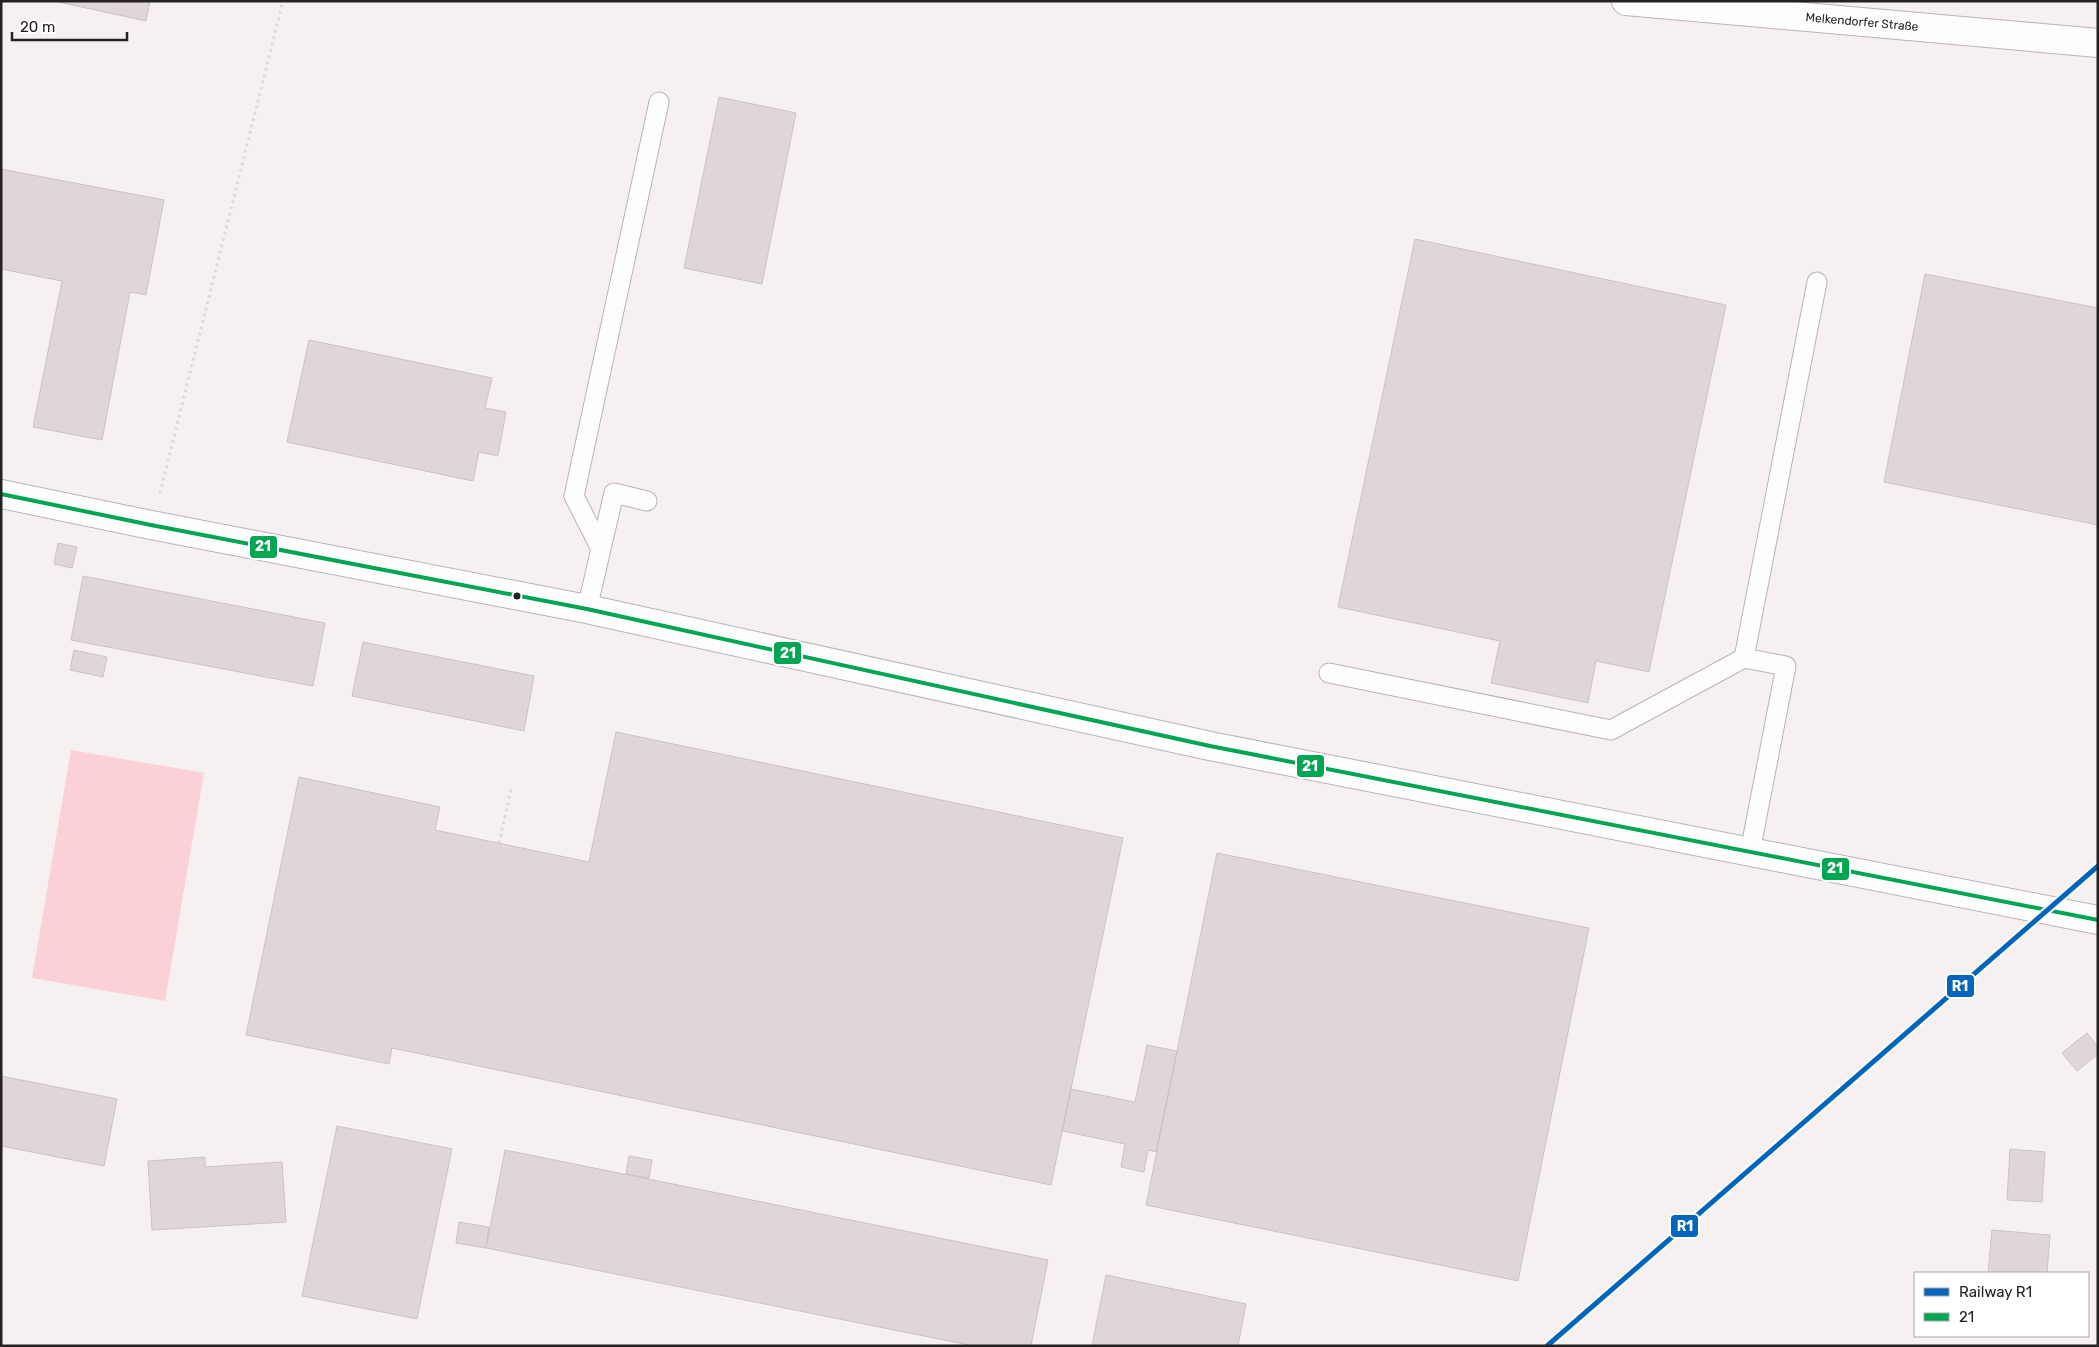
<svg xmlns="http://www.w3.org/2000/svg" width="2099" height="1347" viewBox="0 0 2099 1347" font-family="Rubik,sans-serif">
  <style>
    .green { fill: #fbd0d6 }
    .building { fill: #e0d6d7; stroke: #c9c4c4 }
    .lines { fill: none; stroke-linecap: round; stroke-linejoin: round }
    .lane-casing { stroke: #b9b4b4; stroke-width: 21 }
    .street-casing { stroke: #b9b4b4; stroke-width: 30 }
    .secondary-casing { stroke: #b9b4b4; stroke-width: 30 }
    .path { stroke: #dbd8d8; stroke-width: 3; stroke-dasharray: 2.5 4; stroke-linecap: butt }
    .lane { stroke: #fefdfd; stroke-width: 19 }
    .street { stroke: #fefdfd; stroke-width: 28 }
    .secondary { stroke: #fefdfd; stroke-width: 28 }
    .bus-1-casing { stroke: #fff; stroke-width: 8 }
    .bus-1 { stroke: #00a651; stroke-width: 4 }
    .rail-1-casing { stroke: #fff; stroke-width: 9 }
    .rail-1 { stroke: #0065bd; stroke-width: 5 }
    .bus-dot { fill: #262121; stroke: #fff; stroke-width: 2 }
    .labels { text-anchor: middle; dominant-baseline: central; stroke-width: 4.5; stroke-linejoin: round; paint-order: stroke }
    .street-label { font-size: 12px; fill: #262121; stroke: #fff }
    .line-badge { stroke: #fff; stroke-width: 2 }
    .badge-label { font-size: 14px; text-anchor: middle; font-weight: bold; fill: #fff }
  </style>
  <rect width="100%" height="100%" fill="#f7f0f1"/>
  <path class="green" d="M71 750 204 773 165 1001 32 978Z"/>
  <path class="building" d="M54 1H150L146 21Z
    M719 97 796 113 762 284 684 268Z
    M1 169 164 200 146 295 130 292 102 440 33 427 62 281 1 269Z
    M1415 239 1726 305 1649 672 1596 661 1588 703 1491 683 1500 641 1338 607Z
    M1925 274 2098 308V525L1884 482Z
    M309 340 492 378 485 408 506 412 498 456 479 452 473 481 287 442Z
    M58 543 77 547 72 568 54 564Z
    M83 576 325 623 313 686 71 640Z
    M363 642 534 676 524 731 352 696Z
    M74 650 107 657 103 677 70 670Z
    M616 732 1123 838 1051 1185 392 1048 389 1064 246 1035 299 777 440 807 435 830 589 862Z
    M1217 853 1589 928 1518 1281 1146 1205Z
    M2087 1033 2098 1047V1054L2077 1071 2062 1053Z
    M1147 1045 1177 1051 1156 1152 1148 1150 1144 1172 1121 1167 1125 1144 1062 1131 1071 1089 1135 1102Z
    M1 1076 117 1099 104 1166 1 1146Z
    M337 1126 452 1149 417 1319 302 1296Z
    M2010 1149 2045 1152 2042 1202 2007 1200Z
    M505 1150 1048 1260 1031 1346H974L486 1248Z
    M629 1156 652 1160 649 1178 626 1174Z
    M205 1157V1167L282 1162 286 1222 152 1230 148 1161Z
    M459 1222 489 1227 486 1248 456 1243Z
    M1992 1230 2050 1235 2047 1273H1988Z
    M1106 1275 1246 1304 1238 1346H1092Z"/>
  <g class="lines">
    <g class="lane-casing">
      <path id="lane" d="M601 549 574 496 659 102
        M587 609 614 493 647 501
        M1329 673 1611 730 1744 658
        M1750 852 1786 666 1744 658 1817 282"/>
    </g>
    <g class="street-casing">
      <path id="street" d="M1 494 151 525 587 609 1210 746 2098 920"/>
    </g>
    <g class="secondary-casing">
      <path id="secondary" d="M1626 1 2098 43"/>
    </g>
    <path class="path" d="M160 493 283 1
      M499 843 511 789"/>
    <use href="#lane" class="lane"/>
    <use href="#street" class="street"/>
    <use href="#secondary" class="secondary"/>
    <g class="bus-1-casing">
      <path id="bus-1" d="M1 494 151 525 587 609 1210 746 2098 920"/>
    </g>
    <use href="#bus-1" class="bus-1"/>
    <g class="rail-1-casing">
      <path id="rail-1" d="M1547 1346 2098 866"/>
    </g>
    <use href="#rail-1" class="rail-1"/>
  </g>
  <circle class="bus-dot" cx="517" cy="596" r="4.5"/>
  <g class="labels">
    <g class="street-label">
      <text transform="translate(1862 22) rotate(5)">Melkendorfer Straße</text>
    </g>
  </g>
  <g class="line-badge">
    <rect x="249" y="535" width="29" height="24" rx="5" fill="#00a651"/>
    <rect x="773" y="641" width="29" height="24" rx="5" fill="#00a651"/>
    <rect x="1296" y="754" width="29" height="24" rx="5" fill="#00a651"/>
    <rect x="1821" y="857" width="29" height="24" rx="5" fill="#00a651"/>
    <rect x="1946" y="974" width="29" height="24" rx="5" fill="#0065bd"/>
    <rect x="1670" y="1214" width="29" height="24" rx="5" fill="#0065bd"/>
  </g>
  <g class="badge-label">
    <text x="263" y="551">21</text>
    <text x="788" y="658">21</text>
    <text x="1310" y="771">21</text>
    <text x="1835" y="873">21</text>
    <text x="1960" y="991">R1</text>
    <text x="1685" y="1231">R1</text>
  </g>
  <rect width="2099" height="1347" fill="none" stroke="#262121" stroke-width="5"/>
  <rect x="1914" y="1272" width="175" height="65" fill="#ffffff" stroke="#a8a6a6"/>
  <rect x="1924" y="1288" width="25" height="8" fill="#0065bd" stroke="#a8a6a6"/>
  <text x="1959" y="1297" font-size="15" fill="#262121">Railway R1</text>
  <rect x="1924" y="1313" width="25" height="8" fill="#00a651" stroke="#a8a6a6"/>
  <text x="1959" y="1322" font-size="15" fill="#262121">21</text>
  <path d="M12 32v8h115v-8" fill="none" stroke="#262121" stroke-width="2.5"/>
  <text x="20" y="32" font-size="15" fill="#262121" stroke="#ffffff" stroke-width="4" paint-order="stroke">20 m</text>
</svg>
